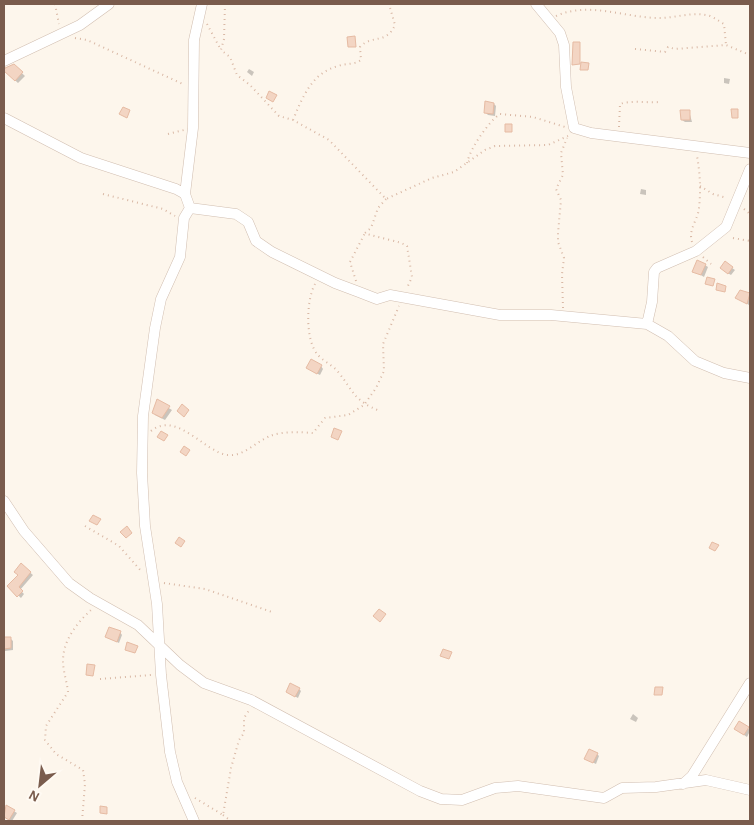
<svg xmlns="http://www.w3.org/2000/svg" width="754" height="825" viewBox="0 0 754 825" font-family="'Alegreya Sans',sans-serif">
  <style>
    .shadow { fill: #0003 }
    .building { fill: #f3d5c3; stroke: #e6bba3 }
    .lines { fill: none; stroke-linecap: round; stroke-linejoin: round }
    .minor-casing { stroke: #d1beb0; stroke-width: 11 }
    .path { stroke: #d9b8a5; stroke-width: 2; stroke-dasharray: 1 4; stroke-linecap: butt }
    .minor { stroke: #fff; stroke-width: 10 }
  </style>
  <rect width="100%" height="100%" fill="#fdf6ec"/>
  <path class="shadow" d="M14 66 25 76 18 83 5 71Z
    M249 69 254 72 252 76 247 72Z
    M724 78 730 79 729 84 724 83Z
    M494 104 496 106 495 116 488 115 485 112Z
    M689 111 692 122H685L682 120Z
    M641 189 646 190V195L640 194Z
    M705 265 708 267 704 277 694 271Z
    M732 268 735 270 731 275 724 271Z
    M741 291 750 294 749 305 739 299Z
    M321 366 323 369 320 375 310 370Z
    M157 401 172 410 165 420 155 415Z
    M21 565 33 575 20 590 24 594 21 598 8 586 19 575Z
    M120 632 122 635 119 643 106 637Z
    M10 638 13 641V650L5 651 4 639Z
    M299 689 301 691 298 698 287 692Z
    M633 714 638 718 636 722 630 719Z
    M748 728 750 731 747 737 738 731Z
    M597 754 599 756 596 764 586 759Z
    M7 807 17 813 12 821 4 817Z"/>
  <path class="building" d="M355 36 356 47H348L347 37Z
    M573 42H580V64L572 65Z
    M581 62 589 63 588 70H580Z
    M14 64 23 72 15 81 4 71 5 68Z
    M269 91 277 95 273 102 266 98Z
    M485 101 494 103 493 114 484 113Z
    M123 107 130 110 127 118 119 114Z
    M731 109H738V118H732Z
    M680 110H690V120H681Z
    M505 124H512V132H505Z
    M697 260 706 264 701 275 692 272Z
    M725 261 733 267 728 274 720 268Z
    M707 277 715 279 713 286 705 284Z
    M717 283 726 286 725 292 716 290Z
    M740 290 750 293 747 304 735 298Z
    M311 359 322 365 317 374 306 368Z
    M157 399 170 406 162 418 152 413Z
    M182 404 189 410 184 417 177 411Z
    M334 428 342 431 338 440 331 437Z
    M161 431 168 435 164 441 157 437Z
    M184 446 190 450 186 456 180 452Z
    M93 515 101 519 97 525 89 521Z
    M127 526 132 533 126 538 120 532Z
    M179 537 185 541 181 547 175 543Z
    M712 542 719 545 715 551 709 548Z
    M21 563 31 572 19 587 23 591 17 597 7 586 18 575 14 572Z
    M379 609 386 614 380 622 373 616Z
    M109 627 121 631 117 642 105 637Z
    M4 637H11V648L4 649Z
    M127 642 138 646 135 653 125 650Z
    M443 649 452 652 449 659 440 656Z
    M87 664 95 665 93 676 86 675Z
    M290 683 300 688 295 697 286 692Z
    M655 687H663L662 695H654Z
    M739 721 749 727 744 735 734 729Z
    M589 749 598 753 593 763 584 759Z
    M6 805 15 810 9 820 4 817Z
    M100 806 107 807V814L100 813Z"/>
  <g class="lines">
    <g class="minor-casing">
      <path id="minor" d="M536 4 560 33 564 45 566 87 574 128 591 133 750 153
        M4 61 80 25 109 4
        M4 118 81 158 176 189 185 194 190 208
        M185 194 193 128 194 40 202 4
        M190 208 184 218 180 257 161 299 155 328 143 416 142 473 145 526 157 604 161 675 170 752 177 782 194 821
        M190 208 236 214 248 222 256 241 272 252 335 283 359 292 377 299 390 295 500 315H551L647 324 668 336 695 361 724 373 750 378
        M647 324 652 302 654 272 657 268 696 251 726 227 750 169
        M4 501 24 531 69 583 90 598 138 625 180 665 204 683 251 700 420 791 441 799 462 800 495 788 518 786 604 798 622 788 656 787 706 780 750 790
        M683 784 692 776 750 683"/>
    </g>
    <path class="path" d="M55 4 59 24
      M225 4 224 39 221 50 230 57 237 75 250 85 279 116 293 120 329 140 386 199 432 178 454 172 485 150 495 146 548 145 568 136
      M556 16C589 1 625 18 660 18 676 18 693 11 710 16 715 18 719 21 724 24L726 45
      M207 24 221 50
      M75 38 87 40 185 85
      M635 49 665 52 668 47 675 49 726 45 750 55
      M293 120C303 96 312 73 338 66 346 63 354 65 361 60L360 47C372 34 386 45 395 25L389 4
      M619 127 620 104C631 100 646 103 659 102
      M168 134 184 130
      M467 163C470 149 488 122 500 114L533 117 565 127
      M700 186 713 194 727 198
      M103 194 163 209 175 216
      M386 199 378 208 371 228 365 233C377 238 401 241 407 246L412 277 407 288
      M744 209 750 214
      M733 238 750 241
      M692 242C688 229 698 220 699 208 701 190 700 173 697 156
      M703 257 711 264
      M356 281 350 262 365 233
      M315 284C306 300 305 341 318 355 324 362 333 365 339 373 354 392 354 401 380 411
      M563 308 562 274 564 258 558 242V233L561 200 556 189 563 175 561 153 567 138
      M151 431C177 410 205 453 228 455 243 457 257 441 270 436 282 431 300 432 313 433L325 418 348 415 364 405 376 388 384 371 383 344 399 306
      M85 526 119 546 142 572
      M164 583 205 589 272 612
      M100 679 151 675
      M195 798 223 815 231 768 239 740 244 733V718L250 709
      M223 815 231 821
      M82 821 85 784 83 770 56 754 45 740 46 726 68 692C67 682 63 671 63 661 63 640 77 623 91 610"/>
    <use href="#minor" class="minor"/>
  </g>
  <rect width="754" height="825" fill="none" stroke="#7a5c4d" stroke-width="10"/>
  <g transform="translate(40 785) rotate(208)" stroke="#fffaf3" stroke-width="4" paint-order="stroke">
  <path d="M0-4L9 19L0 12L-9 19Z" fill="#7a5c4d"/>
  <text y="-8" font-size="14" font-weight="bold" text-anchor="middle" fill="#7a5c4d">N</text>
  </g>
</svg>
